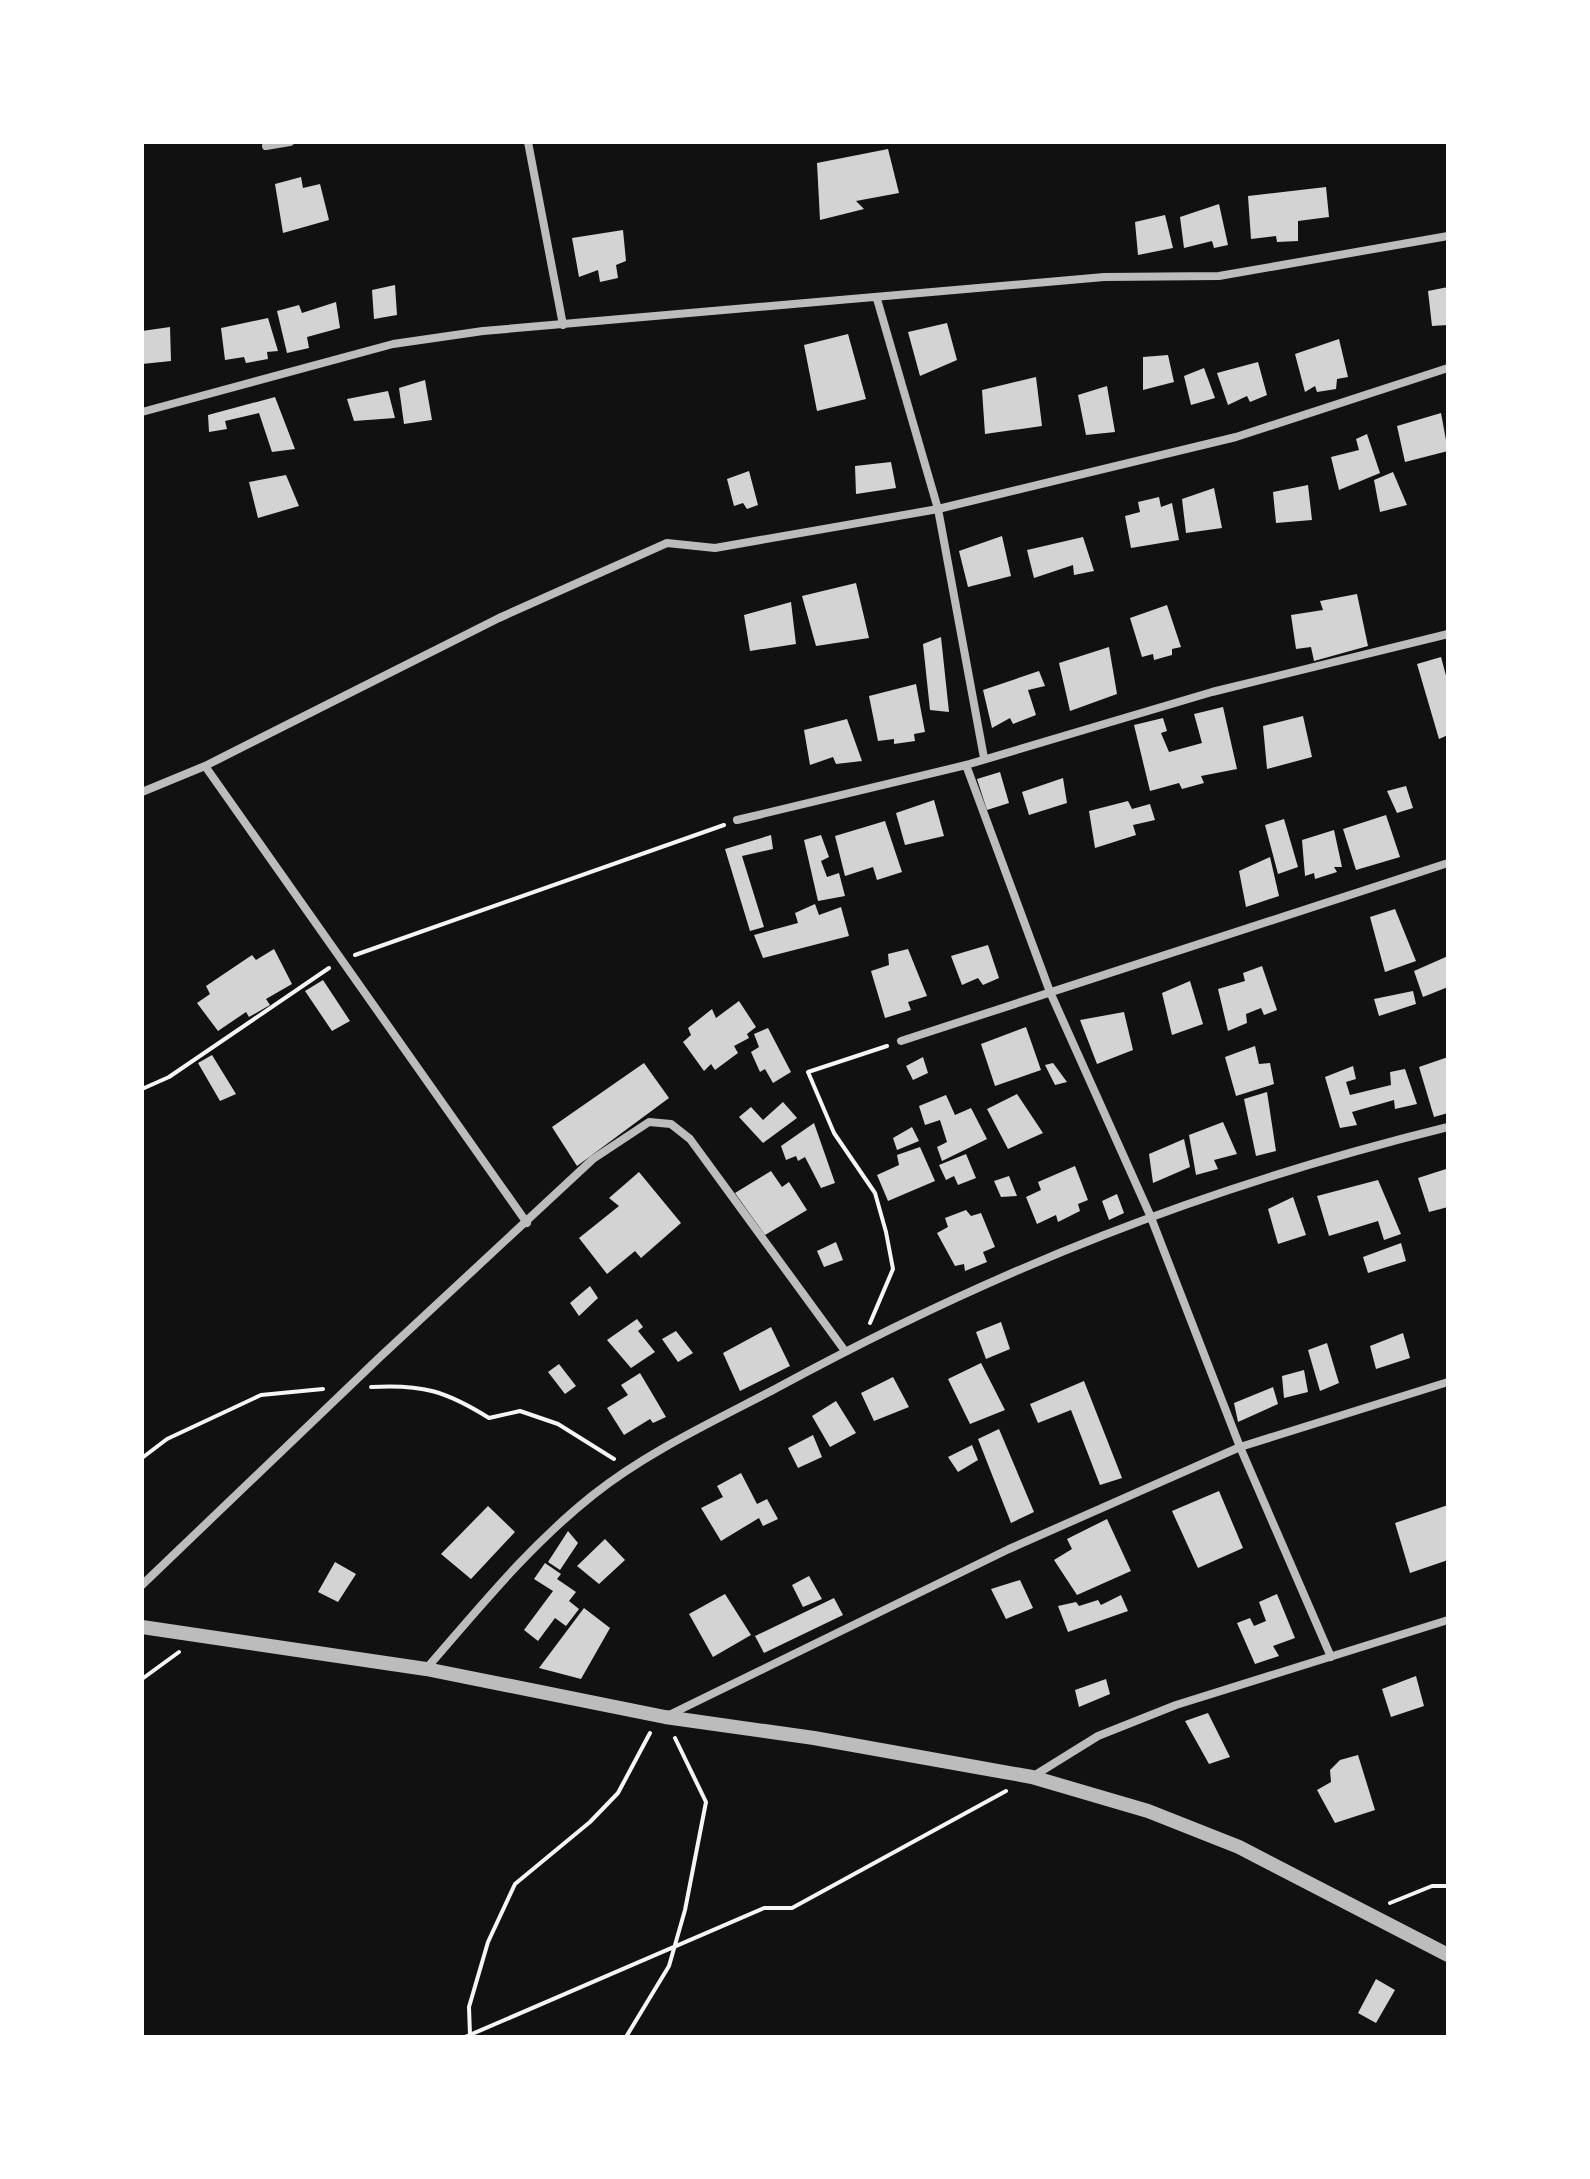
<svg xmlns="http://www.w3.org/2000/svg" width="1590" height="2179" viewBox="0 0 1590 2179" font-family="'PT Serif',serif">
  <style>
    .building { fill: #d3d3d3 }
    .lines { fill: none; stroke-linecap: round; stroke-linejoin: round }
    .path { stroke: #f5f5f5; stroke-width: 4 }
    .minor { stroke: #bcbcbc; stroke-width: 8 }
    .tertiary { stroke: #bcbcbc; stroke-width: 14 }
  </style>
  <rect width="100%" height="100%" fill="#111"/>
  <path class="building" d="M888 149 899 193 856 201 864 209 820 220 817 163Z
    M301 177 303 188 320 184 329 220 283 233 275 184Z
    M1326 187 1329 217 1298 221V241L1277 242 1276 236 1251 239 1248 196Z
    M1219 204 1228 245 1214 248 1212 241 1184 248 1180 217Z
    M1165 215 1173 248 1138 255 1135 222Z
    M623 230 626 261 616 265 618 278 600 282 598 270 579 277 572 238Z
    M395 285 397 315 374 319 372 290Z
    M1448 287V325L1432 326 1428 291Z
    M336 302 340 328 307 337 309 348 287 353 277 311 299 305 302 313Z
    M268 318 278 351 267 352 268 359 246 363 244 357 225 360 221 328Z
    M947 323 957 360 920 376 908 332Z
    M170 327 171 361 142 364V331Z
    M848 334 866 399 817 411 804 345Z
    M1339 339 1348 377 1337 379 1336 389 1317 392 1315 386 1305 392 1295 354Z
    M1168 355 1174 382 1143 390V357Z
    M1258 362 1267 395 1250 402 1247 396 1228 405 1217 373Z
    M1204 368 1215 398 1191 405 1184 376Z
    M1036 377 1042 426 985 434 982 390Z
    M425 380 432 420 404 424 399 388Z
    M1107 386 1115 432 1086 435 1078 395Z
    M388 391 395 418 354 421 347 399Z
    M275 397 295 449 272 452 259 413 225 421 227 429 209 432 208 415Z
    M1441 413 1448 451 1405 462 1397 426Z
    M1367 434 1380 473 1339 490 1331 457 1359 450 1356 439Z
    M891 462 896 488 856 494 855 466Z
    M749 471 758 505 747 509 743 503 734 506 727 479Z
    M1393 472 1407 505 1380 512 1374 480Z
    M286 475 299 506 258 518 249 482Z
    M1308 485 1312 520 1276 523 1273 492Z
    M1214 488 1222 528 1186 533 1182 499Z
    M1159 497 1161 507 1172 503 1179 540 1131 548 1125 516 1140 512 1138 502Z
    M1002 536 1011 576 968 587 959 551Z
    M1083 537 1094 571 1074 575 1073 565 1034 578 1027 550Z
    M856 583 869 638 816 646 802 596Z
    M1357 594 1368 646 1314 661 1311 647 1296 649 1291 615 1323 610 1320 601Z
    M791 602 796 644 750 651 744 615Z
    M1167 605 1181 647 1172 649V655L1154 660 1153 654 1142 657 1130 618Z
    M941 637 949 712 930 710 923 644Z
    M1109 647 1117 694 1070 711 1059 663Z
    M1441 657 1448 683V735L1439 739 1417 664Z
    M1039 671 1045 686 1028 690 1036 715 1013 724 1010 718 992 728 983 690Z
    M916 684 925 732 914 734 915 741 894 744V739L878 741 869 696Z
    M1223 707 1237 769 1201 776 1204 783 1182 789 1179 783 1150 791 1134 725 1163 718 1167 731 1161 733 1169 752 1202 743 1194 714Z
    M1303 716 1312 757 1267 769 1263 726Z
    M847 719 862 761 836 764 833 757 810 765 804 730Z
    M1000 772 1009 803 987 810 977 779Z
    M1063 778 1067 803 1029 815 1022 792Z
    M1406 786 1413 808 1397 813 1387 791Z
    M934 800 944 836 905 845 896 813Z
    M1128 801 1132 809 1150 804 1155 820 1133 825 1136 835 1095 848 1089 811Z
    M1386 815 1400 857 1356 870 1343 829Z
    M1284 819 1298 867 1278 874 1265 825Z
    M885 821 902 872 877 880 873 867 845 876 835 836Z
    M1334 830 1342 867H1334L1337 872 1315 879 1314 873 1305 876 1302 840Z
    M771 835 773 849 742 856 764 927 750 931 725 849Z
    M821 835 829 857 821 861 827 877 839 873 845 896 818 901 804 840Z
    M1270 857 1279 896 1246 907 1239 871Z
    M815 904 819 915 841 907 849 936 763 958 754 935 798 923 795 913Z
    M1395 909 1416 961 1385 972 1370 917Z
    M988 945 999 978 983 985 978 978 962 985 951 956Z
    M274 949 292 984 266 999 270 1005 249 1017 246 1012 218 1031 197 1003 210 994 206 986 252 955 256 960Z
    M908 949 927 996 908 1002 911 1010 885 1018 871 971 889 965 888 954Z
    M1448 956V987L1423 997 1414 971Z
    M1262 966 1277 1010 1264 1015 1261 1008 1246 1014 1247 1023 1228 1031 1218 989 1245 981 1243 973Z
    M323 980 350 1021 332 1031 305 991Z
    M1190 981 1203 1024 1172 1035 1162 993Z
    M1413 991 1416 1004 1379 1016 1374 999Z
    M739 1001 756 1027 747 1034 749 1038 734 1046 738 1053 715 1070 711 1064 704 1071 683 1042 691 1035 688 1028 712 1009 716 1018Z
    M1124 1012 1133 1050 1097 1064 1080 1020Z
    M1026 1027 1041 1070 995 1086 981 1044Z
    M768 1028 791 1072 773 1083 765 1069 760 1072 751 1052 759 1047 754 1034Z
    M1255 1046 1259 1064 1270 1063 1274 1084 1236 1096 1225 1057Z
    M212 1055 236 1094 220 1101 198 1063Z
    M923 1057 928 1073 913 1080 906 1066Z
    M1448 1057V1113L1434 1117 1419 1067Z
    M644 1063 669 1098 577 1166 552 1127Z
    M1053 1063 1067 1082 1055 1085 1045 1065Z
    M1353 1066 1356 1079 1346 1082 1350 1095 1391 1085 1390 1072 1405 1069 1417 1104 1395 1109 1394 1100 1352 1112 1357 1125 1340 1128 1325 1077Z
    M1267 1092 1276 1151 1256 1156 1244 1099Z
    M1017 1094 1043 1133 1008 1149 987 1109Z
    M946 1095 955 1115 971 1108 987 1139 942 1161 937 1147 947 1142 940 1120 925 1125 919 1106Z
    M783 1102 797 1118 763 1143 739 1117 751 1107 763 1120Z
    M1223 1122 1237 1154 1214 1160 1218 1169 1196 1175 1189 1135Z
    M814 1123 835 1183 821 1188 805 1157 798 1161 796 1156 786 1160 781 1146Z
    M912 1127 919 1141 897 1150 893 1138Z
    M1184 1139 1190 1167 1153 1183 1149 1154Z
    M920 1147 935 1181 888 1201 877 1175 899 1165 897 1155Z
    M966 1154 976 1178 958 1185 954 1176 946 1180 939 1165Z
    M1075 1166 1088 1200 1078 1204 1080 1211 1058 1222 1056 1215 1037 1224 1026 1197 1041 1190 1038 1182Z
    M1446 1169 1448 1207 1429 1212 1418 1178Z
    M771 1171 782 1187 789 1182 807 1210 765 1235 735 1193Z
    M639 1172 681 1223 641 1258 635 1251 607 1274 579 1238 619 1206 609 1198Z
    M1009 1176 1017 1196 1001 1197 994 1181Z
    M1378 1180 1401 1234 1384 1240 1378 1221 1329 1236 1317 1196Z
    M1117 1194 1124 1213 1109 1220 1102 1201Z
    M1293 1197 1306 1235 1278 1244 1268 1209Z
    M966 1210 971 1216 981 1213 995 1247 983 1252 987 1262 965 1271 964 1264 955 1266 937 1233 948 1227 945 1218Z
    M836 1242 843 1260 824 1267 817 1251Z
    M1401 1243 1406 1261 1368 1273 1363 1257Z
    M590 1286 598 1298 579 1316 570 1303Z
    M637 1319 643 1327 638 1331 655 1352 631 1368 607 1340Z
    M1001 1322 1010 1349 986 1359 976 1332Z
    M771 1327 790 1366 740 1391 723 1353Z
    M676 1331 693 1353 678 1362 662 1339Z
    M1403 1333 1410 1358 1376 1369 1370 1346Z
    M1327 1343 1339 1383 1320 1391 1308 1350Z
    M981 1363 1005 1410 970 1424 948 1379Z
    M559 1364 576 1386 565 1394 548 1372Z
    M1304 1370 1308 1392 1284 1398 1282 1376Z
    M640 1373 666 1417 653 1423 650 1419 624 1435 607 1408 628 1395 621 1385Z
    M893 1377 909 1407 874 1421 861 1393Z
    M1084 1381 1122 1478 1100 1485 1071 1410 1038 1423 1030 1404Z
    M1273 1387 1278 1404 1238 1422 1234 1403Z
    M836 1401 856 1433 830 1447 812 1416Z
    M999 1429 1034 1512 1011 1523 978 1439Z
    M813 1435 822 1457 798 1468 788 1448Z
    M972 1445 978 1460 958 1472 948 1457Z
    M741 1473 757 1504 767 1499 778 1519 763 1526 759 1518 721 1541 701 1508 723 1497 717 1486Z
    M1219 1491 1243 1548 1198 1568 1172 1511Z
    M1448 1505V1560L1410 1573 1395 1523Z
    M488 1506 515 1532 471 1579 441 1554Z
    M1107 1519 1131 1571 1077 1595 1054 1560 1072 1549 1067 1539Z
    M568 1531 578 1543 560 1570 548 1562Z
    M605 1539 625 1560 599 1584 577 1566Z
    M335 1562 356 1574 338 1602 318 1592Z
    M545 1563 561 1574 557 1579 576 1592 569 1601 579 1609 566 1626 555 1618 538 1641 524 1630 553 1591 534 1579Z
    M809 1576 822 1599 803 1607 792 1585Z
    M1020 1580 1033 1608 1006 1619 991 1589Z
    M725 1594 751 1635 713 1657 689 1614Z
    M1277 1594 1295 1638 1273 1646 1279 1656 1255 1664 1237 1623 1250 1618 1254 1626 1266 1621 1259 1602Z
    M1121 1595 1128 1611 1068 1632 1058 1606 1076 1602 1079 1606 1098 1600 1101 1605Z
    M834 1598 843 1615 764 1653 755 1636Z
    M584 1608 610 1628 581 1679 539 1668Z
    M1416 1676 1424 1706 1391 1717 1382 1689Z
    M1106 1679 1110 1694 1079 1707 1075 1690Z
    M1208 1713 1230 1757 1209 1764 1185 1721Z
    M1358 1755 1375 1810 1335 1823 1317 1790 1331 1782 1330 1770 1340 1760Z
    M1376 1979 1395 1990 1376 2023 1358 2013Z"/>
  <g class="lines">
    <path class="path" d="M355 955 724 825
      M142 1089 169 1077 329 968
      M870 1323 893 1269 886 1232 875 1193 834 1133 808 1072 887 1046
      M371 1387C422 1384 446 1391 489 1418L520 1411 558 1424 614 1459
      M142 1458 167 1439 261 1395 323 1389
      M142 1679 179 1652
      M1390 1903 1432 1886H1448
      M470 2035 469 2007 488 1942 515 1884 590 1822 618 1793 650 1733
      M465 2037 764 1908H792L1006 1791
      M626 2037 669 1966 685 1910 706 1802 675 1738"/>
    <path class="minor" d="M528 142 563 325
      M266 146 290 142
      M877 299 938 509 984 758
      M142 412 393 344 483 331 1104 277 1219 276 1448 236
      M966 765 1050 992 1150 1215 1240 1447 1331 1657
      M205 766 527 1223
      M142 792 205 766 499 618 667 543 715 548 938 509 1236 437 1448 368
      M737 820 966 765 1212 692 1448 634
      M901 1041 1448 863
      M142 1585 380 1357 593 1159 649 1122 671 1124 690 1139 845 1351
      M426 1669C479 1608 529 1546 593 1495 647 1452 714 1421 775 1389 996 1269 1204 1187 1448 1127
      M667 1716 1009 1549 1240 1447 1448 1382
      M1032 1777 1098 1736 1176 1705 1448 1620"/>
    <path class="tertiary" d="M142 1627 426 1669 665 1717 814 1738 1032 1777 1148 1811 1239 1847 1448 1955"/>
  </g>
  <rect width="1590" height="2179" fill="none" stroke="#ffffff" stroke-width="288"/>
</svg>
